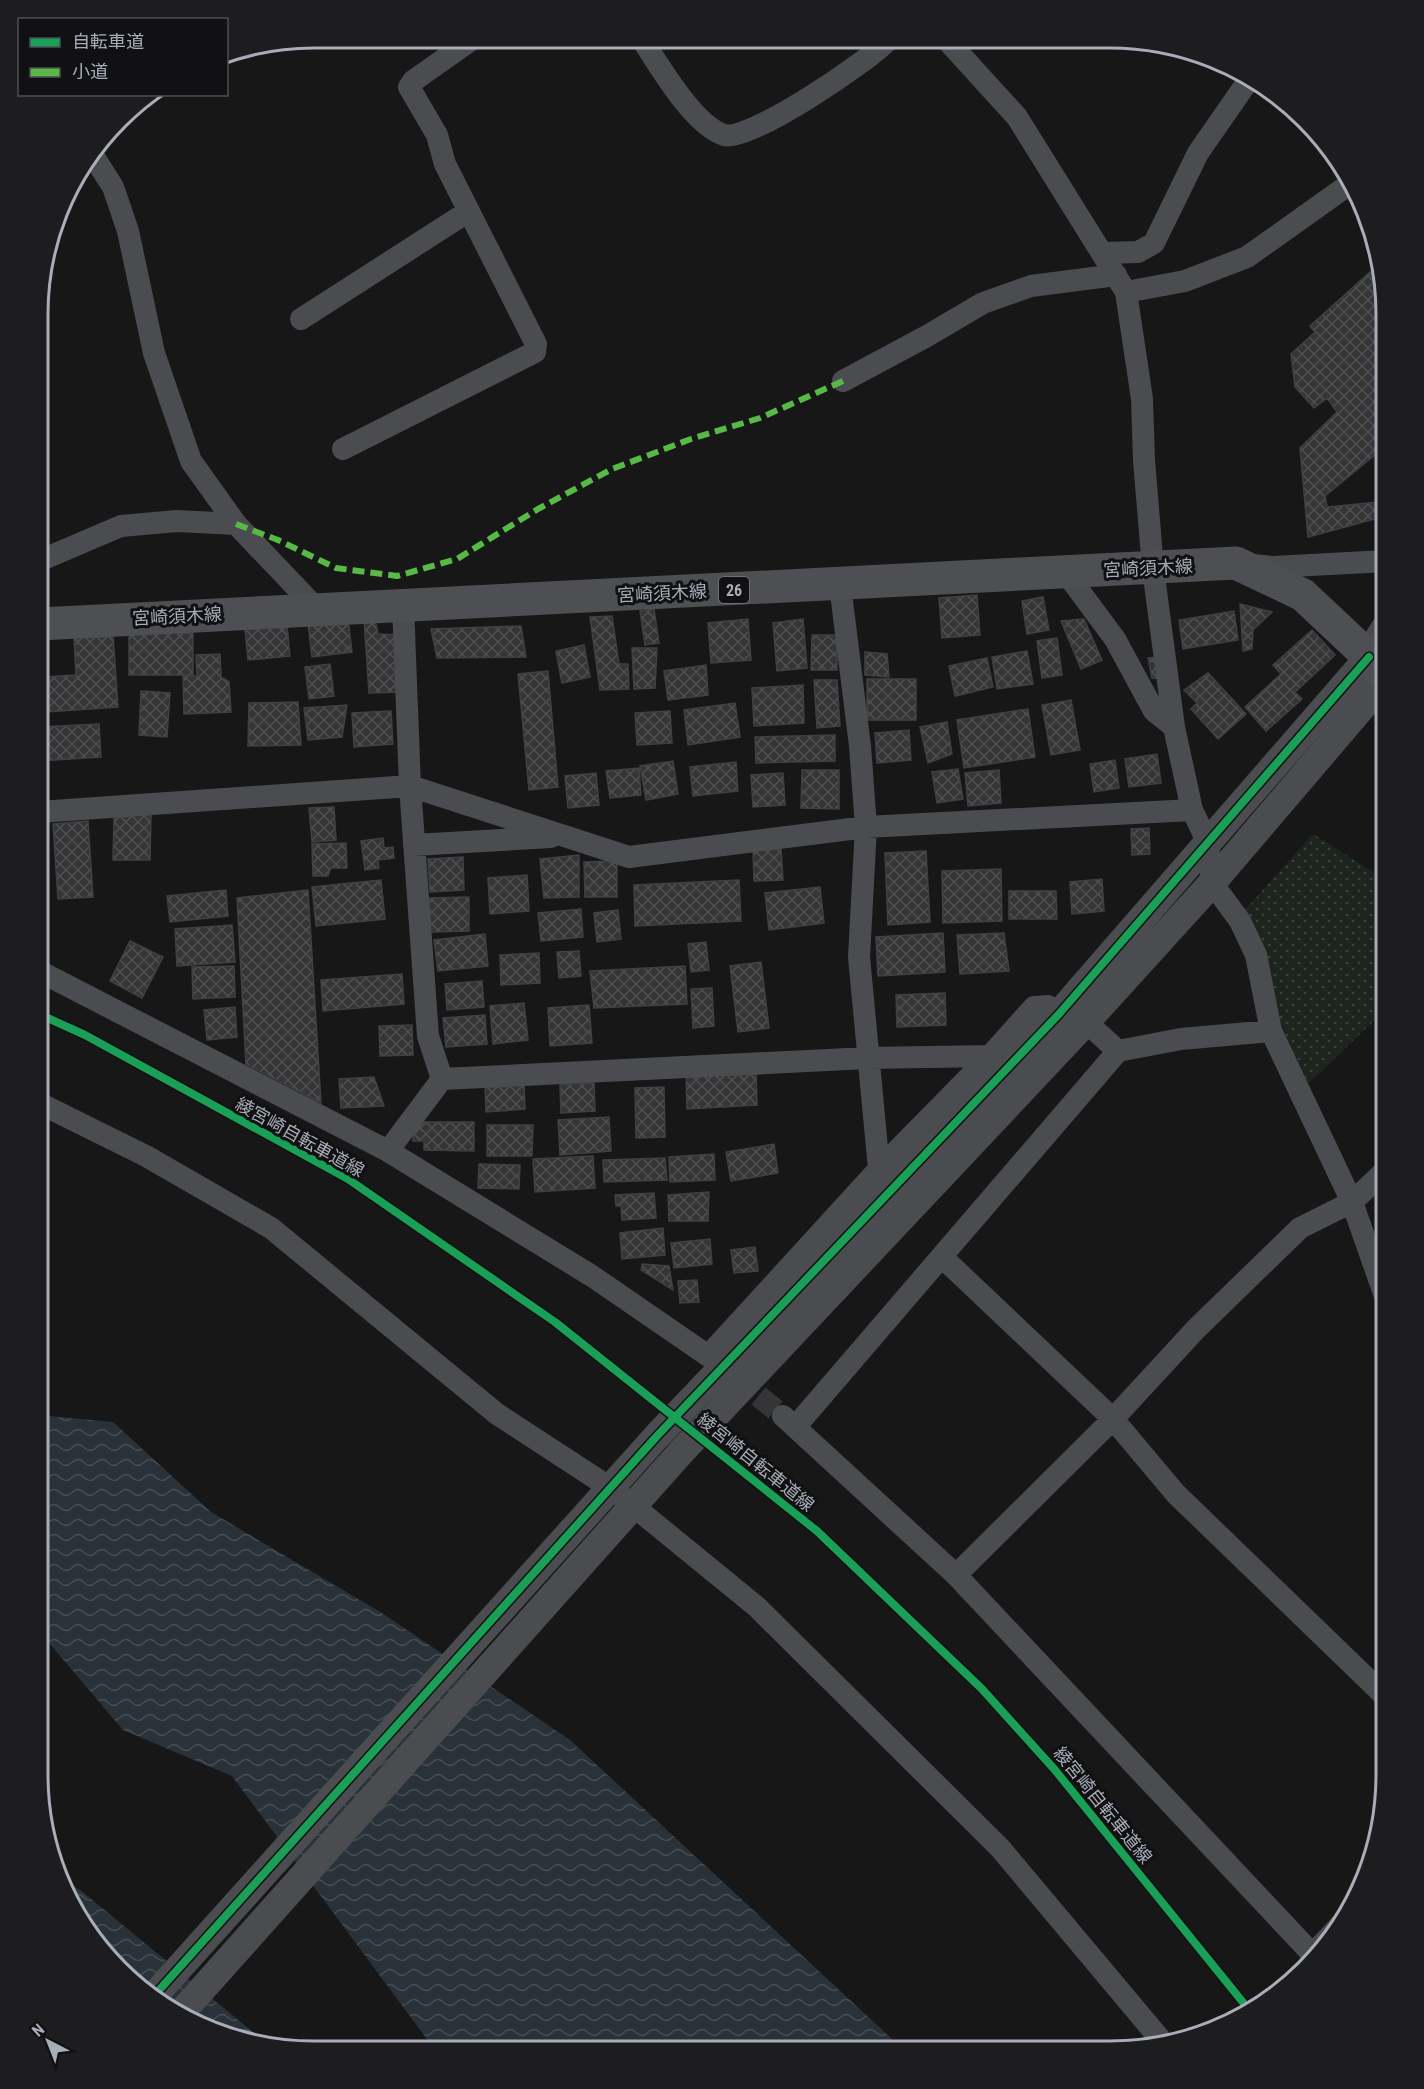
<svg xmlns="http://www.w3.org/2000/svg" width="1424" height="2089" viewBox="0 0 1424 2089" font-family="'Roboto Condensed','Noto Sans JP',sans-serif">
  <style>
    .grass { fill: url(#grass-dots) }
    .water { fill: url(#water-waves) }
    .building { fill: url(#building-cross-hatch); stroke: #3f4043; stroke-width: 1.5 }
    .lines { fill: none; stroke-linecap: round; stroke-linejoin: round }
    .minor-tunnel { stroke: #343537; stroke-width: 22; stroke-dasharray: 22 11; stroke-linecap: butt }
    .minor { stroke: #4b4c50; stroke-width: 22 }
    .tertiary { stroke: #4b4c50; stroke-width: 28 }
    .secondary { stroke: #4a4a4e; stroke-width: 32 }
    .primary { stroke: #4d4f52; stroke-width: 33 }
    .quiet { stroke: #58b947; stroke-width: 6; stroke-dasharray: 12 6; stroke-linecap: butt }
    .cycleway-casing { stroke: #111113; stroke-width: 11 }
    .cycleway { stroke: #1a9f57; stroke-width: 8 }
    .labels { text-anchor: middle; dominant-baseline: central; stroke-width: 6; stroke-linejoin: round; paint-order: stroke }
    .shield { fill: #111113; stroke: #7b7e86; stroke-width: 1.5 }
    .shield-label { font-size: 16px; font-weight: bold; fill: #a8adb8 }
    .street-label { font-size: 18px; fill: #a8adb8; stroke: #111113 }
    .rim { fill: none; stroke: #a8adb8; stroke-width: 3 }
  </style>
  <defs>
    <pattern id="grass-dots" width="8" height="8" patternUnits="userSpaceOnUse" patternTransform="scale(1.5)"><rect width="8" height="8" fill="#1d241e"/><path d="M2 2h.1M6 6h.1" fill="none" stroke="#3b413d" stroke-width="1.8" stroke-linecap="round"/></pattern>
    <pattern id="water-waves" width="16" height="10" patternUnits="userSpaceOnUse" patternTransform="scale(1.5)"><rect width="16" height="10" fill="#2a3239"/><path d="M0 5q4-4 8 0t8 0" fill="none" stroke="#464d54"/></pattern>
    <pattern id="building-cross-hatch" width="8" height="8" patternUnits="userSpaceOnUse" patternTransform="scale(1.5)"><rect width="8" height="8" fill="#353536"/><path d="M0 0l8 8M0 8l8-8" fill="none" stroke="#4f5051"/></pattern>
  </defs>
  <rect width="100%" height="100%" fill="#171717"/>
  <path class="grass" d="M1313 834 1386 880V1009L1308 1084 1281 1029 1244 911Z"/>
  <path class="water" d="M38 1415 113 1422 211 1512 382 1613 570 1740 905 2051 435 2050 232 1776 123 1730 38 1630Z
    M62 1882 79 1889 270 2046 160 2005 106 1957 66 1897Z"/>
  <path class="building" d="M1370 272 1380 283 1386 313V348L1375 358 1380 363 1386 358V466L1376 454 1325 496 1327 507 1379 502 1382 517 1308 537 1300 448 1337 412 1327 398 1314 408 1295 387 1291 354 1315 332 1310 326Z
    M977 595 980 635 942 638 939 598Z
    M1043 597 1049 630 1027 634 1022 601Z
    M1240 604 1272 612 1253 630 1252 649 1243 651Z
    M654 609 659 643 645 645 640 611Z
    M1234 611 1238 640 1183 649 1179 620Z
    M612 616 619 664H628L629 689 600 690 590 617Z
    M364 619H375L378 634 399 635 401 692 369 693Z
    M748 619 751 660 711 663 708 623Z
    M803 619 807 668 777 671 773 623Z
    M1084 619 1102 660 1081 669 1061 621Z
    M348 620 352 652 312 657 308 624Z
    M287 626 290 656 248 660 245 630Z
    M521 626 526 657 437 658 431 629Z
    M1312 630 1335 655 1295 692 1302 699 1266 731 1245 707 1281 674 1273 665Z
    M129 633H193V675H129Z
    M113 635 118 707 46 712 44 677 76 675 74 637Z
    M812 635H837V670H811Z
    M1057 638 1062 675 1042 678 1037 641Z
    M584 645 590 677 562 683 556 651Z
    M632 648H657L655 688 634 689Z
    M1027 651 1033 684 997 689 992 657Z
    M865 652 887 654 889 677 865 675Z
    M220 654 221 677 229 682 231 712 184 714 183 676H197L196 655Z
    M1160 657 1162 678H1152L1148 658Z
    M987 658 993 687 955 696 949 666Z
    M330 664 334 696 309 699 305 667Z
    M706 665 708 695 668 700 664 671Z
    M548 671 558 787 529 790 518 674Z
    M1208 673 1246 714 1218 739 1191 709 1197 703 1184 690Z
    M867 679H916V720H867Z
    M814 680H837L840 726 817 728Z
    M803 685 804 723 754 726 752 688Z
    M141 691 170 693 167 737 139 735Z
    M1071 700 1080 750 1051 755 1042 705Z
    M298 702 301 745 248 746 249 703Z
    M735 703 740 737 688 745 684 710Z
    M347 705 342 737 308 740 304 708Z
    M1028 709 1035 757 964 768 957 720Z
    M391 711 393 744 354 747 352 713Z
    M670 711 672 743 637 745 635 713Z
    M947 722 952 754 928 763 920 727Z
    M99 724 101 757 39 761V727Z
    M909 730 911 760 877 763 875 733Z
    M835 735V761L756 763 755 737Z
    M1157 754 1161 783 1129 787 1125 759Z
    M1115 760 1119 788 1094 792 1090 764Z
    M673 761 678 794 646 800 640 766Z
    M736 762 738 791 693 796 690 767Z
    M639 768 641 795 610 798 606 771Z
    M958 769 963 799 937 803 932 772Z
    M802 770H839V809L801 808Z
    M999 770 1001 803 968 806 965 773Z
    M596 773 599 805 568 808 565 776Z
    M783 773 785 805 753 807 751 775Z
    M334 807 336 840 312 842 309 808Z
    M114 815H151L150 860H113Z
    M88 821 93 897 58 899 53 824Z
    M1149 828 1150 854 1132 855 1131 829Z
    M383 838 384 848 393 847 394 858 378 860 379 868 365 870 361 841Z
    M346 843 347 868H331L328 876H313L312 844Z
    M781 849 783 880 754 881 753 850Z
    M926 851 930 922 888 925 885 853Z
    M579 855V897L544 898 540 859Z
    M463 857 464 890 430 892 428 859Z
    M617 861V897H585L584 862Z
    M1001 869 1002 921 943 923 942 871Z
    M527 875 529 911 490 914 488 878Z
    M1102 879 1104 911 1072 914 1070 882Z
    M381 880 385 919 316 926 312 887Z
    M739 880 741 921 635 926 634 885Z
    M820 887 824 923 769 930 765 893Z
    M226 890 228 916 170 922 167 896Z
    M308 890 321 1103 246 1064 237 898Z
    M1009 891H1056L1057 919H1009Z
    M469 897V931L430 932 429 898Z
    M581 909 583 937 541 941 538 913Z
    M618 910 621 939 597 942 594 913Z
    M232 925 235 962 177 966 175 929Z
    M943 933 945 972 878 976 876 937Z
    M1004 933 1009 971 960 974 957 935Z
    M485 934 488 966 438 971 434 940Z
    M130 941 163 957 142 998 110 981Z
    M706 942 709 970 691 972 688 944Z
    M579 951 581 976 559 978 557 952Z
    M539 953 540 983 501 985 500 955Z
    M761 962 769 1028 738 1032 730 966Z
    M234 966 235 997 193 999 192 967Z
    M685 966 687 1004 594 1008 590 971Z
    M402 974 404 1004 323 1011 321 980Z
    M482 981 484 1007 447 1010 445 984Z
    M712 988 714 1026 693 1028 691 989Z
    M945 993 946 1025 897 1027 896 995Z
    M524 1003 528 1040 493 1044 490 1006Z
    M589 1005 592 1043 550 1046 548 1008Z
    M235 1007 237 1037 207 1040 204 1010Z
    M485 1015 487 1044 446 1047 443 1018Z
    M412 1025 413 1055 380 1056 379 1026Z
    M756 1071 757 1105 687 1109 686 1074Z
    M374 1077 384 1106 341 1108 339 1079Z
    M524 1081 525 1109 486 1112 485 1083Z
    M594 1083 595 1111 561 1113 560 1085Z
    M664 1087 665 1137 636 1138 635 1088Z
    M609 1117 611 1151 560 1155 558 1120Z
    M413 1122H474V1151L424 1150V1141H413Z
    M487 1125H533L532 1156H487Z
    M774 1144 778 1173 731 1181 726 1152Z
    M714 1154 715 1180 670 1182 669 1157Z
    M593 1156 595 1188 535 1192 533 1159Z
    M665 1158 667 1180 604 1182 603 1160Z
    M479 1164 520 1165 519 1189 478 1188Z
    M709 1192 708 1221H669L668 1195Z
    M654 1193 656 1218 622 1220 621 1206H616L615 1195Z
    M663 1228 665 1255 622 1259 620 1233Z
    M710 1239 712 1264 674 1268 671 1243Z
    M755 1247 758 1271 734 1273 731 1250Z
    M642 1264 669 1266 673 1290 641 1270Z
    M697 1280 699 1302 680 1303 678 1281Z"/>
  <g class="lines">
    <path class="minor-tunnel" d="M733 1375 783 1416"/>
    <path class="minor" d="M641 38C659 65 693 125 724 135 748 143 871 60 889 39
      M946 39 1017 117 1126 292 1142 399 1144 460 1153 569 1174 727
      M92 154 113 187 128 231 154 353 191 461 236 524 316 608
      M1103 253 1138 252 1154 243 1198 153 1248 81
      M1126 292 1185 281 1247 257 1351 183
      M301 319 469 211
      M843 381 927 336 983 303 1031 286 1116 275
      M343 449 535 352 536 344 445 164 437 135 409 87 413 81 474 38
      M39 561 121 526 177 521 236 524
      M1252 565 1273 567 1386 561
      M1066 573 1115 639 1154 711 1174 727 1192 810 1208 843 1212 883 1240 921 1256 955 1271 1031 1352 1202 1386 1299
      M840 585 860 746 866 827 859 957 879 1169
      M403 605 410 786 428 1036 442 1079
      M39 812 410 786 629 857 866 827 1192 810
      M414 845 551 837
      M39 971 388 1151 592 1276 720 1364
      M1086 1022 1118 1051
      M442 1079 868 1058 990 1056
      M39 1103 146 1156 271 1228 497 1414 615 1491 757 1607 1000 1848 1161 2040
      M388 1151 442 1079
      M942 1257 1113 1419 1176 1494 1386 1697
      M709 1355 879 1169 990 1056 1034 1007 1048 1006 1059 1014
      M783 1416 956 1575 1315 1957
      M796 1426 1118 1051 1181 1039 1271 1031
      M956 1575 1113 1419 1196 1329 1300 1228 1352 1202 1386 1170
      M1313 1954 1344 1921"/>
    <path class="tertiary" d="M152 1998 657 1436 1059 1014 1369 657
      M181 2013 682 1451 1086 1022 1212 883 1386 679"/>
    <path class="secondary" d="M1369 657 1386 630"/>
    <path class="primary" d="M39 624 1236 563 1303 595 1369 657 1386 679"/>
    <path class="quiet" d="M236 524 278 540 336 568 397 576 457 559 538 509 612 469 691 439 760 418 843 381"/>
    <g class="cycleway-casing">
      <path id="cycleway" d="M39 1014 85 1035 348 1179 555 1322 817 1531 982 1689 1055 1770 1250 2011
        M152 1998 657 1436 1059 1014 1369 657"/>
    </g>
    <use href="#cycleway" class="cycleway"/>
  </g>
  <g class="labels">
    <rect class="shield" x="719" y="577" width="30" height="26" rx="4.5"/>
    <g class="shield-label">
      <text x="734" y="590">26</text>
    </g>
    <g class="street-label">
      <text transform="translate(1148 568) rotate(-3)">宮崎須木線</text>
      <text transform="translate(662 593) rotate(-3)">宮崎須木線</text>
      <text transform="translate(177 616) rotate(-3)">宮崎須木線</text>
      <text transform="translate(300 1137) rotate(29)">綾宮崎自転車道線</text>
      <text transform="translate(756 1462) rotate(39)">綾宮崎自転車道線</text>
      <text transform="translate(1103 1805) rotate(51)">綾宮崎自転車道線</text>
    </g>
  </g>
  <path d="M0 0H1424V2089H0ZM314 48H1110A266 266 0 0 1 1376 314V1775A266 266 0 0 1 1110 2041H314A266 266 0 0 1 48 1775V314A266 266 0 0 1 314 48Z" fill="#1d1d20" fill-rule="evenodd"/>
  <path class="rim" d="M314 48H1110A266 266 0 0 1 1376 314V1775A266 266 0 0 1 1110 2041H314A266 266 0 0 1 48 1775V314A266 266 0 0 1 314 48Z"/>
  <rect x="18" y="18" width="210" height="78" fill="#111113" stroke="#4d4f55" stroke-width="1.5"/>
  <rect x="30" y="38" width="30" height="9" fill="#1a9f57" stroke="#4d4f55" stroke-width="1.5"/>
  <text x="72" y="48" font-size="18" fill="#a8adb8">自転車道</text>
  <rect x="30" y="68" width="30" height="9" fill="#58b947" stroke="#4d4f55" stroke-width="1.5"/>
  <text x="72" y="78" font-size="18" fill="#a8adb8">小道</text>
  <g transform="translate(48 2041) rotate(318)" stroke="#111113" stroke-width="4.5" paint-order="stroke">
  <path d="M0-4.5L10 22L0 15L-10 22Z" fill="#a8adb8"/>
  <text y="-9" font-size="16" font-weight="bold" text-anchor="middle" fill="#a8adb8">N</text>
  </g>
</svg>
